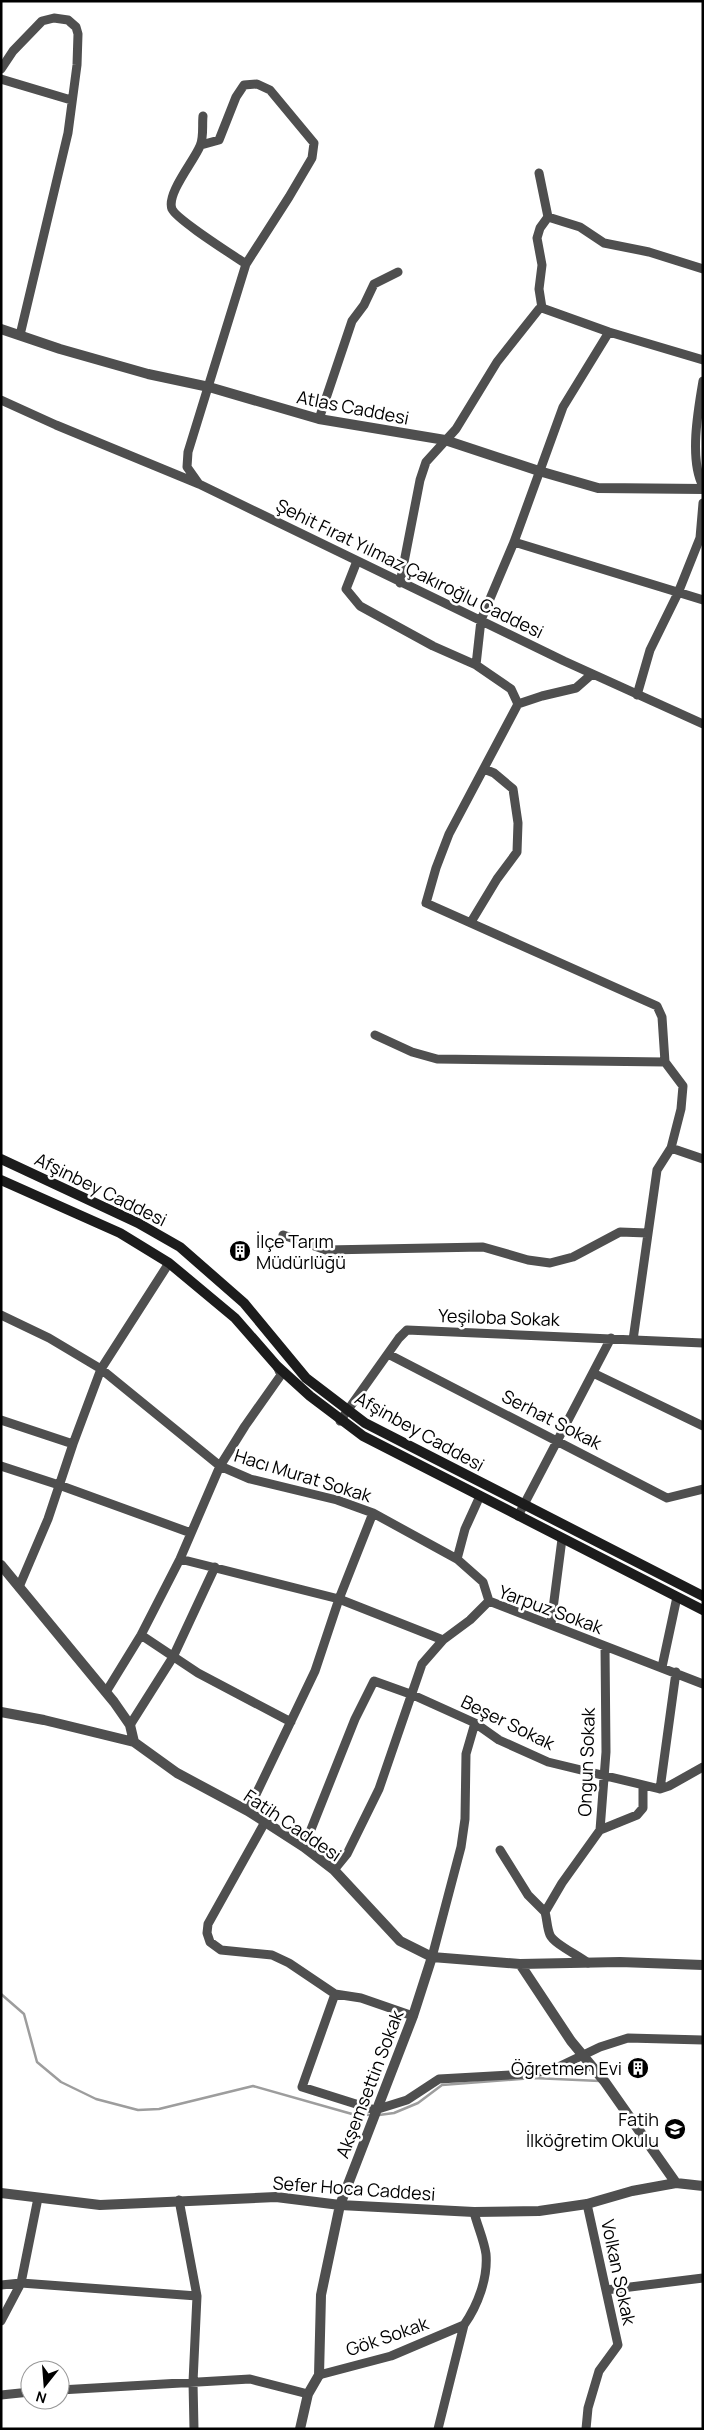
<svg xmlns="http://www.w3.org/2000/svg" width="704" height="2430" viewBox="0 0 704 2430" font-family="Manrope,sans-serif">
  <style>
    .lines { fill: none; stroke-linecap: round; stroke-linejoin: round }
    .stream { stroke: #9d9d9d; stroke-width: 2.5 }
    .minor { stroke: #4f4f4f; stroke-width: 9 }
    .tertiary { stroke: #4f4f4f; stroke-width: 10 }
    .secondary { stroke: #1c1c1c; stroke-width: 10 }
    .labels { text-anchor: middle; dominant-baseline: central; stroke-width: 5; stroke-linejoin: round; paint-order: stroke }
    .street-label { font-size: 18px; fill: #000; stroke: #fff }
    .poi-label { font-size: 18px; fill: #000; stroke: #fff; text-anchor: end }
  </style>
  <rect width="100%" height="100%" fill="#fff"/>
  <g class="lines">
    <path class="stream" d="M1 1994 24 2014 37 2062 61 2082 96 2099 138 2110 159 2109 253 2086 352 2114 371 2115
      M379 2115 394 2113 418 2103 442 2085 533 2078 600 2081"/>
    <path class="minor" d="M1 69 13 51 42 21 54 18 68 20 76 27 78 34 77 65 68 133 20 335
      M1 79 71 100
      M203 116C202 125 204 138 200 146 194 161 166 194 172 209 177 220 233 255 246 264
      M201 145 219 140 236 97 244 85 257 84 270 90 314 143 312 158 289 197 246 264 188 452 187 467 199 484 564 661 703 724
      M539 173 548 217 580 227 604 243 649 252 703 269
      M542 308 539 289 542 265 537 238 540 228 548 217
      M703 381C698 410 689 460 703 486
      M1 400 56 425 199 484
      M319 419 352 321 364 305 374 284 398 272
      M514 542 703 600
      M357 561 346 589 360 606 433 646 476 665 511 689 518 704
      M400 583 420 480 426 462 456 429 497 362 539 309 542 308 609 332 703 360
      M476 665 481 620 514 542 563 407 609 332
      M592 674 576 688 542 696 518 704 449 834 436 868 426 903 657 1006 662 1017 665 1062 683 1086 681 1109 671 1148 657 1170 633 1340
      M637 695 650 650 678 593 700 538 703 503
      M471 922 497 879 517 852 518 823 513 789 494 773 484 769
      M375 1035 412 1052 437 1059 665 1062
      M671 1148 703 1159
      M283 1235 326 1250 483 1247 528 1260 550 1263 573 1257 620 1232 647 1233
      M1 1315 49 1338 101 1369 220 1466 250 1479 337 1500 373 1513 457 1559 483 1582 489 1601
      M388 1354 667 1498 703 1489
      M593 1373 703 1426
      M1 1420 73 1444
      M340 1421 399 1338 407 1330 703 1343
      M1 1466 59 1485 191 1533
      M518 1516 611 1338
      M180 1559 339 1599 443 1640
      M457 1559 465 1529 480 1496
      M19 1587 48 1519 73 1444 101 1369 169 1263
      M551 1624 562 1539
      M141 1635 198 1673 291 1722
      M662 1667 677 1597
      M106 1692 141 1635 180 1559 220 1466 245 1426 281 1375 277 1366
      M130 1725 173 1657 215 1567
      M660 1789 676 1672
      M248 1811 315 1671 339 1599 373 1513
      M265 1822 208 1924 207 1933 210 1942 221 1950 272 1955 289 1963 335 1994 361 1998 413 2016
      M600 1830 637 1815 643 1808V1786
      M304 1847 355 1719 374 1681 413 1695 475 1723 499 1740 548 1762 660 1789 669 1786 703 1767
      M500 1850 528 1895 545 1912
      M334 1870 347 1854 379 1789 422 1664 443 1640 470 1620 489 1601 703 1684
      M432 1957 461 1847 465 1819 466 1754 475 1723
      M588 1963C578 1955 554 1944 550 1935 547 1928 547 1919 545 1912L562 1883 600 1830 606 1752 605 1646
      M335 1994 302 2087 375 2110 407 2100 439 2079 526 2074 552 2070 600 2047 628 2038 703 2040
      M179 2200 197 2296 193 2382 194 2429
      M1 2285 21 2283 197 2296
      M606 2290 703 2278
      M1 2321 21 2283 38 2198
      M319 2375 391 2356 464 2325
      M60 2390 250 2379 308 2394
      M1 2395 30 2392
      M438 2429 464 2325C478 2305 488 2278 486 2254 484 2240 477 2225 474 2212
      M586 2429 588 2408 599 2371 618 2345 587 2204"/>
    <path class="tertiary" d="M1 329 60 349 148 374 209 387 319 419 445 440 539 471 598 488 703 489
      M1 1565 114 1702 130 1725 134 1742 177 1773 248 1811 304 1847 334 1870 400 1941 432 1957 520 1964 620 1962 703 1965
      M1 1712 44 1720 134 1742
      M520 1964 571 2041 605 2082 676 2183
      M1 2193 100 2205 276 2197 340 2205 474 2212 539 2211 587 2204 632 2191 676 2183 703 2186
      M300 2429 308 2394 319 2375 321 2295 340 2205 413 2016 432 1957"/>
    <path class="secondary" d="M1 1159 138 1223 180 1247 244 1303 306 1378 365 1423 703 1596
      M1 1180 120 1233 169 1263 235 1318 277 1366 310 1396 363 1436 703 1610"/>
  </g>
  <defs>
    <g id="building-disc" transform="scale(1.125)"><circle r="9.5" fill="#000" stroke="#fff"/><path d="M-4-6H4V6H1V3H-1V6H-4ZM-2.5-4.3h1.7v1.8h-1.7ZM.8-4.3h1.7v1.8H.8ZM-2.5-1h1.7V.8h-1.7ZM.8-1h1.7V.8H.8Z" fill="#fff"/></g>
    <g id="school-disc" transform="scale(1.125)"><circle r="9.5" fill="#000" stroke="#fff"/><path d="M0-5L7-2L0 1L-7-2ZM-4 1L0 2.5L4 1V4Q0 6-4 4Z" fill="#fff"/></g>
  </defs>
  <g fill-rule="evenodd">
    <use href="#building-disc" x="240" y="1251"/>
    <use href="#building-disc" x="638" y="2068"/>
    <use href="#school-disc" x="675" y="2129"/>
  </g>
  <g class="labels">
    <g class="street-label">
      <text transform="translate(353 407) rotate(11)">Atlas Caddesi</text>
      <text transform="translate(410 568) rotate(26)">Şehit Fırat Yılmaz Çakıroğlu Caddesi</text>
      <text transform="translate(101 1189) rotate(26)">Afşinbey Caddesi</text>
      <text transform="translate(499 1317) rotate(2)">Yeşiloba Sokak</text>
      <text transform="translate(552 1419) rotate(27)">Serhat Sokak</text>
      <text transform="translate(420 1431) rotate(29)">Afşinbey Caddesi</text>
      <text transform="translate(303 1475) rotate(17)">Hacı Murat Sokak</text>
      <text transform="translate(551 1609) rotate(20)">Yarpuz Sokak</text>
      <text transform="translate(508 1722) rotate(26)">Beşer Sokak</text>
      <text transform="translate(586 1762) rotate(-88)">Ongun Sokak</text>
      <text transform="translate(293 1825) rotate(34)">Fatih Caddesi</text>
      <text transform="translate(369 2084) rotate(-69)">Akşemsettin Sokak</text>
      <text transform="translate(354 2188) rotate(4)">Sefer Hoca Caddesi</text>
      <text transform="translate(619 2272) rotate(78)">Volkan Sokak</text>
      <text transform="translate(387 2336) rotate(-19)">Gök Sokak</text>
    </g>
    <g class="poi-label">
      <text x="256" y="1241" text-anchor="start">İlçe Tarım<tspan x="256" dy="21">Müdürlüğü</tspan></text>
      <text x="622" y="2068">Öğretmen Evi</text>
      <text x="659" y="2119">Fatih<tspan x="659" dy="21">İlköğretim Okulu</tspan></text>
    </g>
  </g>
  <rect width="704" height="2430" fill="none" stroke="#000000" stroke-width="5"/>
  <g transform="translate(45 2385) rotate(197)"><circle r="24" fill="#ffffff" stroke="#999999"/>
  <path d="M0-4L9 19L0 12L-9 19Z" fill="#000000"/>
  <text y="-8" font-size="14" font-weight="bold" text-anchor="middle" fill="#000000">N</text>
  </g>
</svg>
